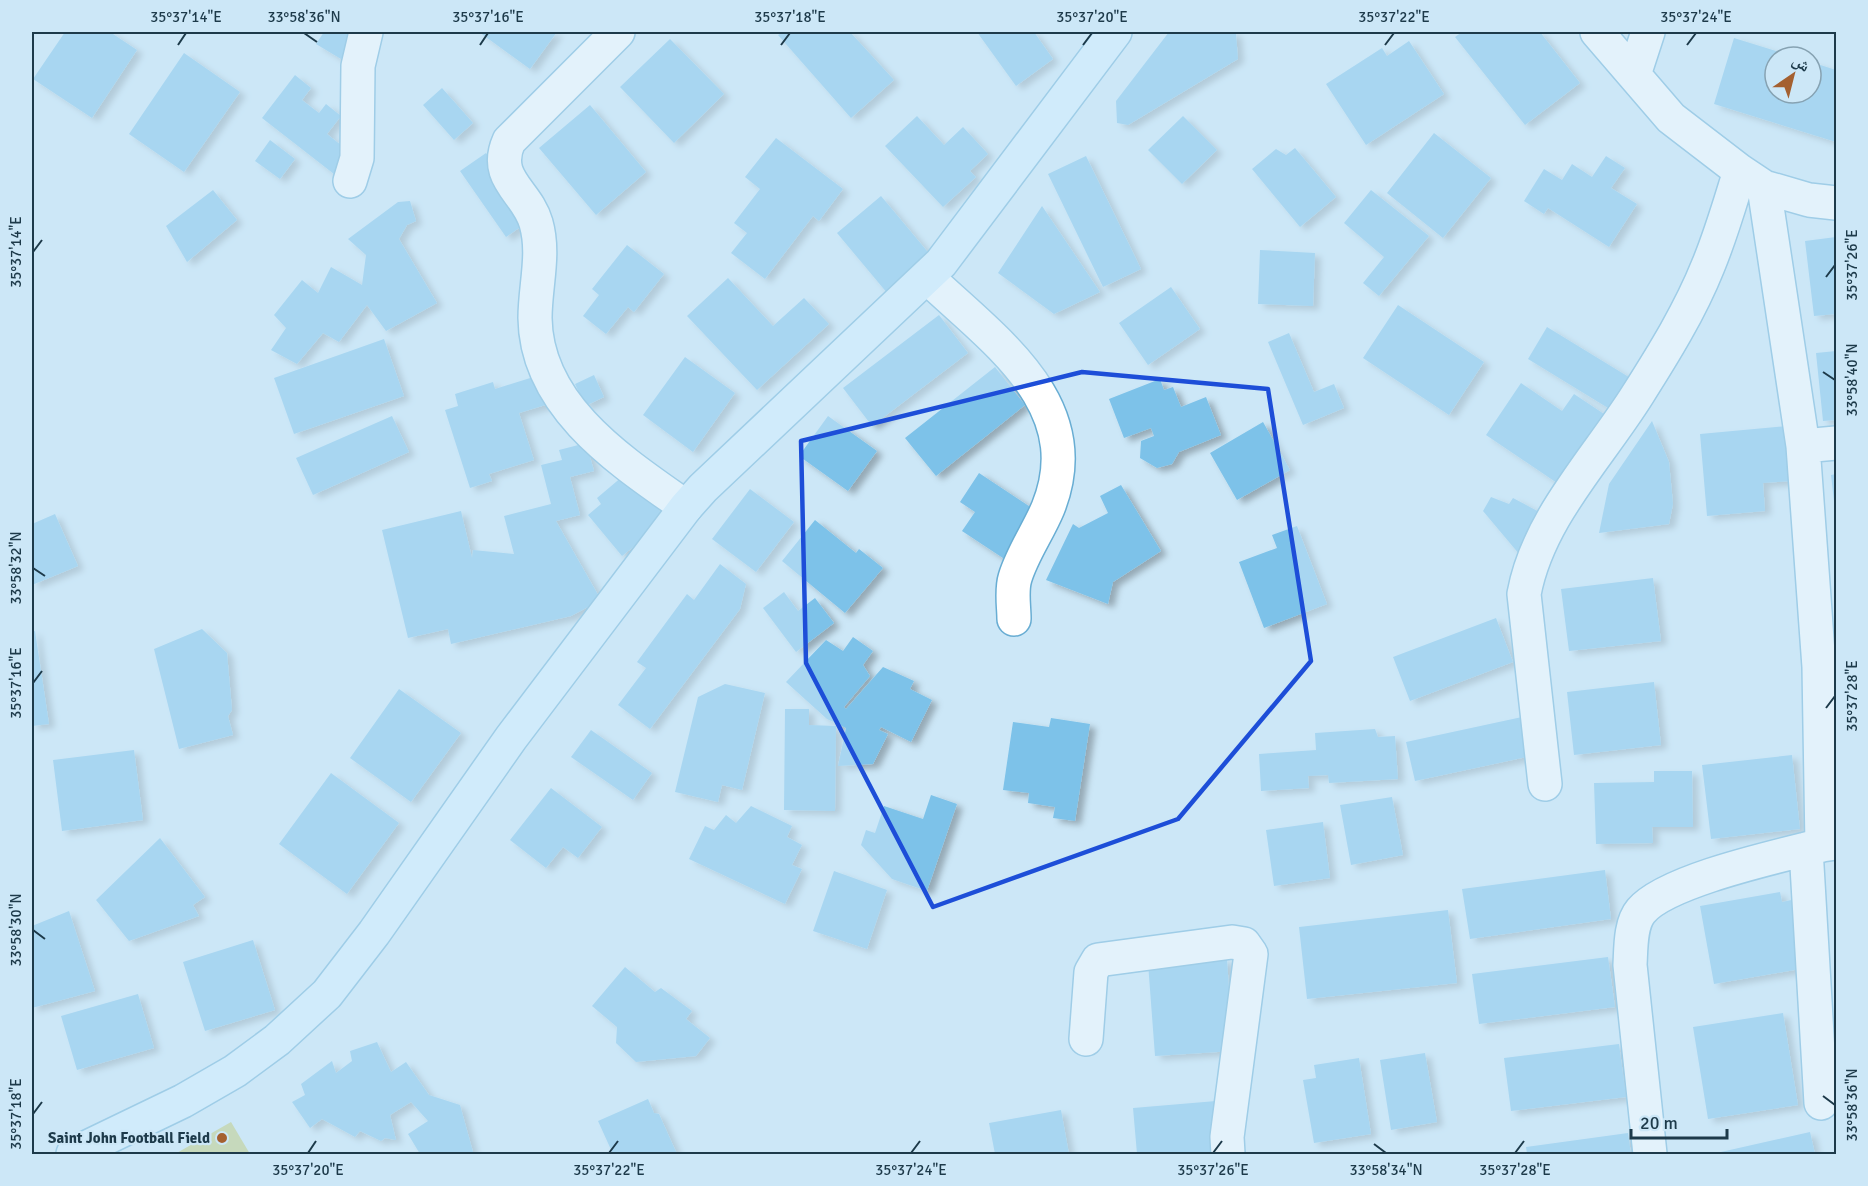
<svg xmlns="http://www.w3.org/2000/svg" width="1868" height="1186" viewBox="0 0 1868 1186" font-family="Signika,'Noto Naskh Arabic',sans-serif">
  <style>
    .green { fill: #bec873 }
    .building { fill: #7dc2e9; filter: url(#shadow) }
    .lines { fill: none; stroke-linecap: round; stroke-linejoin: round }
    .street-casing { stroke: #68add3; stroke-width: 36 }
    .secondary-casing { stroke: #68add3; stroke-width: 36 }
    .street { stroke: #fff; stroke-width: 33 }
    .secondary { stroke: #d4effe; stroke-width: 33 }
    .marked { fill: none; stroke: #1d4ed8; stroke-width: 4.5; stroke-linejoin: round }
    .ticks { fill: none; stroke: #1d3a4a; stroke-width: 2 }
    .poi-dot { fill: #a46030; stroke: #cce7f7; stroke-width: 2 }
    .labels { text-anchor: middle; dominant-baseline: central; stroke-width: 4.5; stroke-linejoin: round; paint-order: stroke }
    .poi-label { font-size: 15px; font-weight: bold; fill: #1d3a4a; stroke: #cce7f7; text-anchor: end }
    .neatline { fill: none; stroke: #1d3a4a; stroke-width: 2 }
    .ticks-label { font-size: 15px; text-anchor: middle; fill: #1d3a4a }
  </style>
  <defs>
    <filter id="shadow"><feDropShadow dx="6" dy="4" stdDeviation="3" flood-color="#0004"/></filter>
  </defs>
  <rect width="100%" height="100%" fill="#cce7f7"/>
  <path class="green" d="M231 1122 250 1154H175Z"/>
  <path class="building" d="M65 32H110L137 50 92 118 33 79Z
    M324 32H357L341 59 316 44Z
    M479 32H557L530 69Z
    M783 32H850L894 80 851 118 778 35Z
    M977 32H1034L1053 59 1016 86Z
    M1169 32H1232L1236 34 1238 59 1128 125 1117 123 1116 101Z
    M1462 32H1540L1580 83 1525 125 1455 37Z
    M1734 38 1792 56 1775 57V93H1811V62L1836 70V142L1714 104Z
    M670 39 724 94 674 143 620 87Z
    M1409 41 1444 94 1366 145 1326 84 1382 48 1387 56Z
    M184 53 240 92 184 172 129 134Z
    M295 75 311 88 302 100 319 113 326 104 341 116 327 134 351 153 334 174 262 118Z
    M442 88 473 123 454 140 423 105Z
    M590 105 646 172 596 215 539 148Z
    M917 116 944 145 963 127 988 154 970 171 976 177 943 207 885 146Z
    M1183 116 1217 150 1182 184 1148 150Z
    M1434 133 1491 178 1443 238 1387 193Z
    M776 138 843 189 819 221 813 216 765 279 731 253 747 233 734 223 760 189 745 177Z
    M270 140 295 159 280 179 255 161Z
    M1295 148 1336 197 1300 227 1252 169 1276 149 1286 155Z
    M486 153 532 219 506 237 460 171Z
    M1086 156 1141 269 1103 287 1048 174Z
    M1606 156 1625 168 1611 188 1637 204 1609 247 1548 208 1544 214 1524 201 1544 169 1562 180 1572 164 1592 177Z
    M213 190 237 220 187 262 166 226Z
    M1371 190 1429 236 1379 296 1363 283 1384 257 1344 223Z
    M881 196 932 257 888 294 837 233Z
    M410 201 416 221 407 225 399 239 437 303 386 331 367 305 339 342 323 333 297 364 271 350 286 328 274 315 302 280 318 293 331 267 362 285 366 255 348 239 398 202Z
    M1042 206 1100 292 1054 314 998 273Z
    M1836 237V314L1814 316 1805 241Z
    M627 245 664 274 634 312 628 307 606 334 583 316 599 295 592 289Z
    M1260 250 1315 253 1313 306 1258 304Z
    M728 278 773 326 804 298 829 324 757 390 687 316Z
    M1171 287 1200 329 1148 365 1119 323Z
    M1398 305 1484 362 1449 415 1363 358Z
    M939 315 968 353 872 426 843 388Z
    M1547 327 1632 379 1613 411 1528 359Z
    M1289 333 1314 392 1334 384 1344 408 1303 425 1268 342Z
    M384 339 404 396 294 434 274 378Z
    M1836 351V420L1823 421 1816 353Z
    M685 357 735 393 693 452 643 415Z
    M995 367 1025 405 936 476 905 438Z
    M543 374 552 403 519 413 534 460 489 474 492 481 470 488 445 410 458 406 455 394 493 382 495 389Z
    M594 375 604 397 585 406 575 384Z
    M1160 379 1164 390 1173 387 1181 407 1206 397 1221 435 1179 452 1172 464 1157 468 1140 458 1141 441 1154 436 1151 428 1124 438 1109 399Z
    M1521 383 1562 411 1574 394 1610 418 1563 487 1486 435Z
    M392 416 409 452 313 495 296 458Z
    M828 416 877 451 848 491 799 456Z
    M1652 421 1669 462 1673 504 1669 524 1599 533 1609 484Z
    M1263 422 1290 470 1237 500 1210 453Z
    M1787 426 1792 481 1763 483 1765 511 1707 516 1700 434Z
    M586 443 594 471 570 477 580 515 556 521 601 600 571 616 451 644 448 629 408 638 382 530 461 511 472 558 473 550 514 554 504 516 551 504 541 465 562 460 559 450Z
    M979 473 1041 514 1009 562 962 531 975 512 960 502Z
    M1836 474V510H1835L1831 475Z
    M623 476 634 479 667 520 622 556 588 515 601 504 597 498Z
    M1121 485 1161 551 1113 582 1108 604 1046 580 1073 524 1079 528 1108 513 1100 496Z
    M750 489 794 522 756 572 712 539Z
    M1491 497 1509 504 1513 498 1543 514 1525 561 1483 511Z
    M55 514 78 566 32 585V524Z
    M815 520 856 553 859 549 883 568 845 613 782 561Z
    M1297 526 1327 604 1264 628 1239 562 1277 548 1272 535Z
    M720 564 746 584 740 609 650 729 618 705 646 668 637 662 687 594 694 600Z
    M1653 578 1661 641 1569 651 1561 589Z
    M784 592 798 611 815 598 834 623 796 652 763 608Z
    M1496 618 1513 662 1410 701 1393 657Z
    M202 629 227 653 232 710 228 716 233 735 179 749 154 649Z
    M35 631 49 724 32 726V632Z
    M853 637 873 651 863 665 870 676 844 707 846 709 883 667 914 681 910 689 932 700 911 742 881 727 879 730 888 734 873 764 838 766 846 728 827 719 786 682 826 640 843 651Z
    M1654 682 1661 745 1574 755 1567 692Z
    M725 684 765 693 742 790 722 785 718 802 675 792 698 697Z
    M399 689 461 733 411 802 350 758Z
    M785 709H809V725L836 726 835 811 784 810Z
    M1522 717 1531 756 1415 781 1406 742Z
    M1051 718 1090 724 1075 821 1053 818 1055 807 1028 803 1029 793 1003 790 1013 722 1049 727Z
    M1375 729 1378 737 1395 736 1398 779 1329 783 1328 775 1308 776 1309 788 1261 791 1259 754 1316 750 1315 733Z
    M591 730 652 773 633 800 571 757Z
    M134 750 143 820 62 831 53 760Z
    M1792 755 1800 829 1711 839 1702 765Z
    M1654 771H1692L1693 827H1652L1653 843 1596 844 1594 783 1654 782Z
    M331 773 399 823 347 894 279 844Z
    M551 788 602 827 578 858 563 847 546 868 510 840Z
    M931 795 957 804 927 891 892 879 861 845 866 830 875 833 884 806 923 819Z
    M1392 797 1403 855 1351 865 1340 805Z
    M751 806 792 826 787 837 802 845 792 865 802 869 785 904 689 859 705 826 714 830 726 815 736 823Z
    M1323 822 1330 878 1274 886 1266 830Z
    M160 838 205 897 193 905 199 916 129 941 96 900Z
    M1605 870 1611 919 1470 939 1462 889Z
    M834 871 887 890 867 949 813 931Z
    M1780 892 1782 902 1796 899 1800 969 1714 984 1700 906Z
    M1448 910 1457 983 1307 999 1299 927Z
    M69 911 95 991 32 1008V926Z
    M253 940 275 1010 205 1031 183 962Z
    M1608 957 1615 1007 1479 1024 1472 974Z
    M1227 959 1233 1051 1155 1056 1148 963Z
    M625 967 655 992 661 988 692 1011 686 1019 710 1038 696 1056 636 1062 616 1043 617 1027 592 1006Z
    M138 994 154 1048 77 1070 61 1016Z
    M1783 1013 1798 1105 1708 1119 1693 1027Z
    M377 1042 391 1072 406 1062 429 1095 460 1105 473 1152 420 1154 408 1134 428 1121 411 1102 390 1115 396 1140 385 1138 381 1141 360 1131 355 1137 322 1119 310 1128 292 1102 305 1095 301 1084 332 1061 336 1073 352 1061 350 1051Z
    M1619 1044 1626 1097 1511 1111 1504 1058Z
    M1425 1053 1437 1122 1391 1130 1380 1060Z
    M1359 1058 1371 1134 1314 1143 1303 1080 1316 1078 1314 1065Z
    M648 1099 654 1113 659 1114 677 1154H613L598 1121Z
    M1216 1101 1220 1154H1137L1133 1108Z
    M1061 1110 1069 1154H995L989 1123Z
    M1810 1132 1815 1154H1712Z
    M1628 1133 1631 1154H1527L1526 1147Z"/>
  <g class="lines">
    <g class="street-casing">
      <path id="street" d="M618 32 509 141C492 179 527 191 536 223 545 254 535 286 535 318 536 407 622 462 686 507
        M1597 32 1671 118 1740 171 1764 187 1809 200 1836 203
        M1634 75 1648 32
        M350 181 357 158 358 66 366 32
        M1764 187 1803 446 1819 667 1822 845 1836 843
        M927 277C993 340 1090 404 1048 508 1038 532 1022 554 1015 578 1011 591 1014 606 1014 619
        M1803 446 1836 443
        M1545 784 1524 594C1538 518 1598 458 1638 394 1664 353 1690 311 1708 266 1721 235 1730 203 1740 171
        M1806 849 1821 1103
        M1086 1039 1091 972 1098 960 1232 942 1244 944 1251 954 1227 1137 1228 1154
        M1650 1154 1630 965C1631 948 1630 924 1641 911 1667 880 1780 856 1822 845"/>
    </g>
    <g class="secondary-casing">
      <path id="secondary" d="M73 1154 183 1101 235 1071 277 1040 327 994 374 933 511 738 686 507 703 488 941 263 1115 32"/>
    </g>
    <use href="#street" class="street"/>
    <use href="#secondary" class="secondary"/>
  </g>
  <path d="M0 0H1868V1186H0ZM1082 372 1268 389 1311 661 1178 819 933 907 806 663 801 441Z" fill="#cce7f7" fill-opacity=".55" fill-rule="evenodd"/>
  <path class="marked" d="M1082 372 1268 389 1311 661 1178 819 933 907 806 663 801 441Z"/>
  <path class="ticks" d="M304 33 317 42M178 45 186 33M480 45 488 33M781 45 790 33M1083 45 1092 33M1385 45 1394 33M1687 45 1696 33M33 252 42 240M1826 277 1835 265M1823 372 1835 380M33 568 45 576M33 683 42 671M1826 708 1835 696M33 930 45 939M1823 1096 1835 1105M33 1114 42 1102M1374 1144 1386 1153M308 1153 316 1141M609 1153 618 1141M911 1153 920 1141M1213 1153 1222 1141M1515 1153 1524 1141"/>
  <circle class="poi-dot" cx="222" cy="1138" r="6"/>
  <g class="labels">
    <g class="poi-label">
      <text x="210" y="1138">Saint John Football Field</text>
    </g>
  </g>
  <rect width="1868" height="1186" fill="none" stroke="#cce7f7" stroke-width="66"/>
  <g transform="translate(1793 75) rotate(35)"><circle r="28" fill="#cce7f7" stroke="#86a2b2" stroke-width="1.5"/>
  <path d="M0-4.5L10 22L0 15L-10 22Z" fill="#a46030"/>
  <text y="-9" font-size="16" font-weight="bold" text-anchor="middle" fill="#1d3a4a">ش</text>
  </g>
  <path d="M1631 1129v9h96v-9" fill="none" stroke="#1d3a4a" stroke-width="3"/>
  <text x="1640" y="1129" font-size="18" fill="#1d3a4a" stroke="#cce7f7" stroke-width="4.5" paint-order="stroke">20 m</text>
  <rect x="33" y="33" width="1802" height="1120" class="neatline"/>
  <g class="ticks-label">
    <text x="186" y="22">35°37'14"E</text>
    <text x="304" y="22">33°58'36"N</text>
    <text x="488" y="22">35°37'16"E</text>
    <text x="790" y="22">35°37'18"E</text>
    <text x="1092" y="22">35°37'20"E</text>
    <text x="1394" y="22">35°37'22"E</text>
    <text x="1696" y="22">35°37'24"E</text>
    <text transform="translate(16 252) rotate(-90)" y="5">35°37'14"E</text>
    <text transform="translate(1852 265) rotate(-90)" y="5">35°37'26"E</text>
    <text transform="translate(1852 380) rotate(-90)" y="5">33°58'40"N</text>
    <text transform="translate(16 568) rotate(-90)" y="5">33°58'32"N</text>
    <text transform="translate(16 683) rotate(-90)" y="5">35°37'16"E</text>
    <text transform="translate(1852 696) rotate(-90)" y="5">35°37'28"E</text>
    <text transform="translate(16 930) rotate(-90)" y="5">33°58'30"N</text>
    <text transform="translate(1852 1105) rotate(-90)" y="5">33°58'36"N</text>
    <text transform="translate(16 1114) rotate(-90)" y="5">35°37'18"E</text>
    <text x="308" y="1175">35°37'20"E</text>
    <text x="609" y="1175">35°37'22"E</text>
    <text x="911" y="1175">35°37'24"E</text>
    <text x="1213" y="1175">35°37'26"E</text>
    <text x="1386" y="1175">33°58'34"N</text>
    <text x="1515" y="1175">35°37'28"E</text>
  </g>
</svg>
